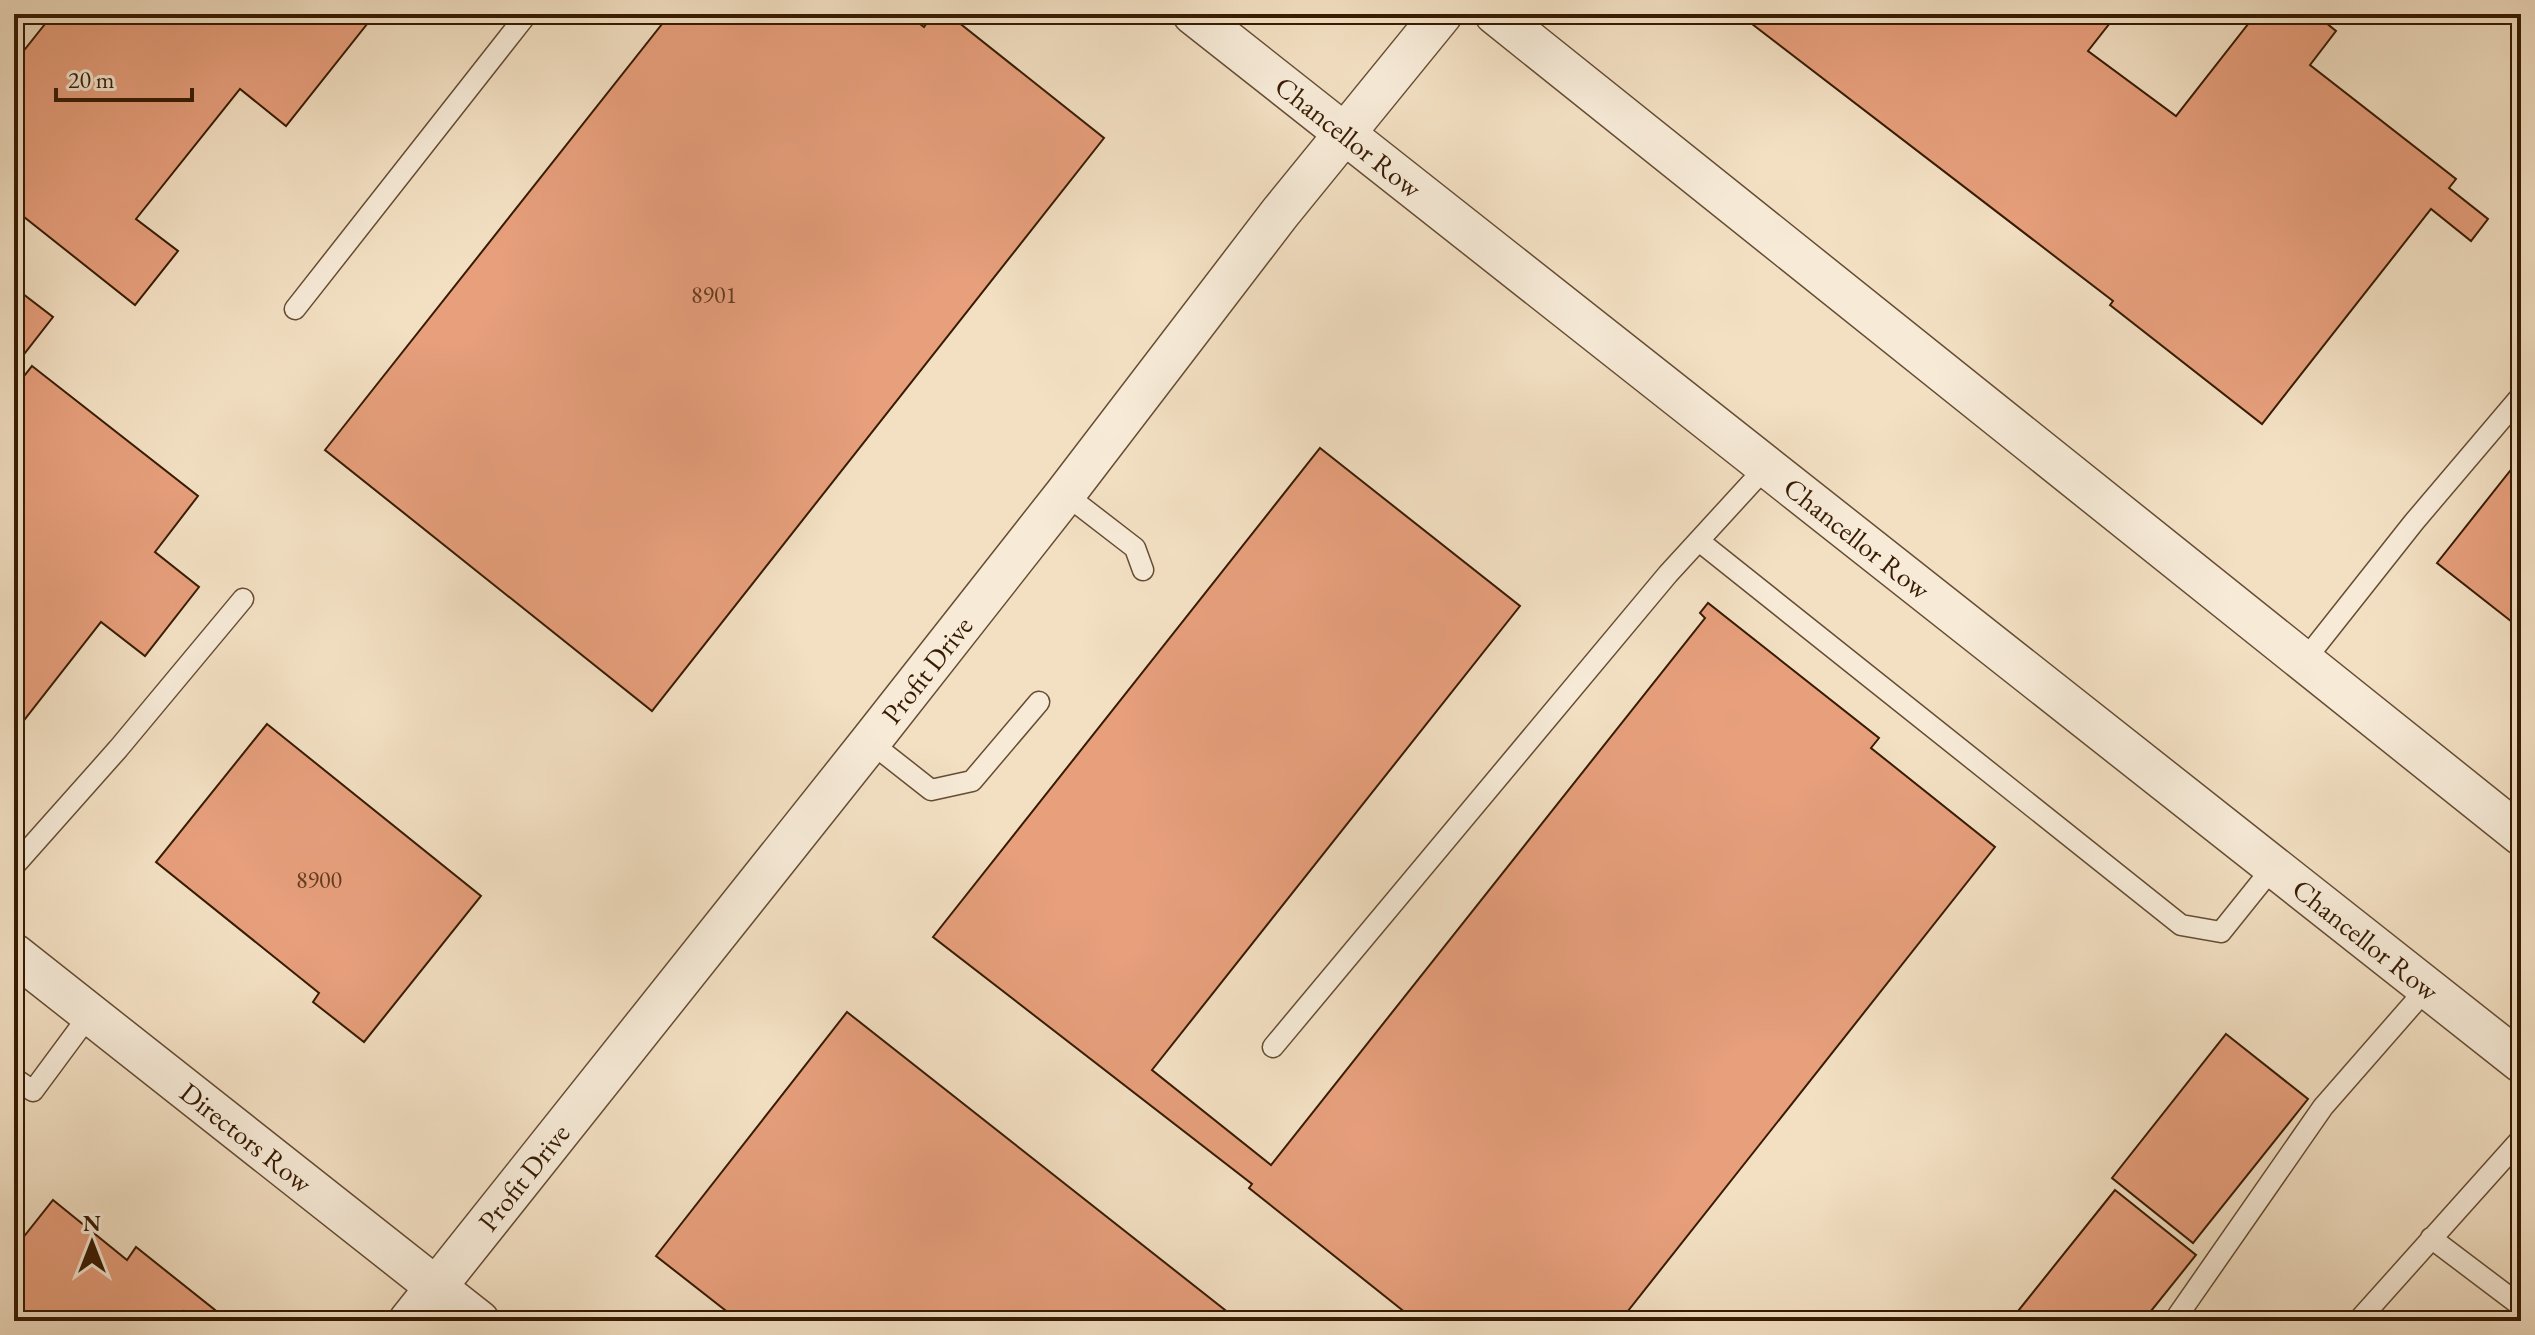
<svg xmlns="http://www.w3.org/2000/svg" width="2535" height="1335" viewBox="0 0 2535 1335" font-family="'EB Garamond',serif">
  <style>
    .building { fill: #e79f7c; stroke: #371b03; stroke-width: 2 }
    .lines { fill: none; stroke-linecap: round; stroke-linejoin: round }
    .service-casing { stroke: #664c33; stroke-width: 23 }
    .minor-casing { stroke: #664c33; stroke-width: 43 }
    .service { stroke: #f7ebd8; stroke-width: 20 }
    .minor { stroke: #f7ebd8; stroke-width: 40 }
    .labels { text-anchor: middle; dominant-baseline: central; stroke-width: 6; stroke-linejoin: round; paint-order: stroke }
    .number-label { font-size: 24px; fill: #633c21 }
    .street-label { font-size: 28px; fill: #371b03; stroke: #f7ebd8 }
  </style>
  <rect width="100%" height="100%" fill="#f3e0c3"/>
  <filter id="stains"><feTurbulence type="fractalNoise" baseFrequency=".0025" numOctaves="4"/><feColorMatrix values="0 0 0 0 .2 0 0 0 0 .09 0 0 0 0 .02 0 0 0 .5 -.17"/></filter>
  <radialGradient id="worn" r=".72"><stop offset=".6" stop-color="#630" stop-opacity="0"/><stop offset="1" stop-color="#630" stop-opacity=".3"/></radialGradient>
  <path class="building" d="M53 14H375L286 126 240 89 136 219 178 251 135 305 14 209V63Z
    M670 14H716L721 18 724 14H907L924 27 933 14H948L1104 138 652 711 325 450Z
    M1739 14H2117L2088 51 2176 116 2256 14H2315L2336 31 2310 65 2456 179 2449 188 2488 219 2471 241 2431 209 2262 424 2110 305 2113 301Z
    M14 287 53 317 14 367Z
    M32 366 198 496 155 552 199 587 145 656 101 622 14 733V389Z
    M1320 448 1520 606 1152 1070 1271 1165 1705 618 1700 613 1708 603 1879 738 1871 748 1995 847 1620 1321H1416L1249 1188 1252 1184 933 937Z
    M2521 457V629L2437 563Z
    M267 724 481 896 364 1042 313 1002 319 993 156 862Z
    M847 1012 1239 1321H739L656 1256Z
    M2226 1034 2308 1099 2193 1243 2112 1178Z
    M2115 1190 2196 1255 2143 1321H2010Z
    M53 1200 127 1260 136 1247 215 1310 206 1321H196L184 1311 176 1321H14V1249Z"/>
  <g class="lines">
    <g class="service-casing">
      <path id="service" d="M295 309 527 14
        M1065 494 1135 548 1143 570
        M1699 541 2181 925 2221 932 2274 866
        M2304 661 2414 522 2521 396
        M870 742 931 790 972 781 1039 702
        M14 866 118 749 243 599
        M1273 1047 1668 574 1766 467
        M14 1078 33 1091 90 1014
        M2431 1238 2521 1306
        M2174 1321 2323 1107 2427 988
        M2358 1321 2521 1139"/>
    </g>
    <g class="minor-casing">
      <g id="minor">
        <path id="s1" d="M1193 14 2521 1062"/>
        <path d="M1495 14 2521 835"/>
        <path id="s2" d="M14 954 479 1321"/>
        <path id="s3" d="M409 1321 870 742 1065 494 1280 213 1442 14"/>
      </g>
    </g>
    <use href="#service" class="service"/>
    <use href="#minor" class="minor"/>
  </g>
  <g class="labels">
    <g class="number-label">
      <text x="714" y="294">8901</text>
      <text x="319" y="879">8900</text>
    </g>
    <g class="street-label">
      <text stroke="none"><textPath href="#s1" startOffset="198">Chancellor Row</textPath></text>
      <text stroke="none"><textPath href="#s1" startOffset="846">Chancellor Row</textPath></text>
      <text stroke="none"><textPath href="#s3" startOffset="832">Profit Drive</textPath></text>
      <text stroke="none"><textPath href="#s1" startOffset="1494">Chancellor Row</textPath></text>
      <text stroke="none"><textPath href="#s2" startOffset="296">Directors Row</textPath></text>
      <text stroke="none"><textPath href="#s3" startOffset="184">Profit Drive</textPath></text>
    </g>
  </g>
  <rect width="2535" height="1335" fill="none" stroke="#f3e0c3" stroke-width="48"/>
  <rect x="16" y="16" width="2503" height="1303" fill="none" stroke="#371b03" stroke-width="4"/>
  <rect x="24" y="24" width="2487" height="1287" fill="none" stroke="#371b03" stroke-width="2"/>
  <g transform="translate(92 1243)" stroke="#f7ebd8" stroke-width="6" paint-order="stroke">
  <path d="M0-6L14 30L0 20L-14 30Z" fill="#371b03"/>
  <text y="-12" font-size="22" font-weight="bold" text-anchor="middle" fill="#371b03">N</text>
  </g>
  <path d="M56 88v12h136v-12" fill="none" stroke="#371b03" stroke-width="4"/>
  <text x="68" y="88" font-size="24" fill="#371b03" stroke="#f7ebd8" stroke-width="6" paint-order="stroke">20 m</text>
  <rect width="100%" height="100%" filter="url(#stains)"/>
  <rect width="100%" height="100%" fill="url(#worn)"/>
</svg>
